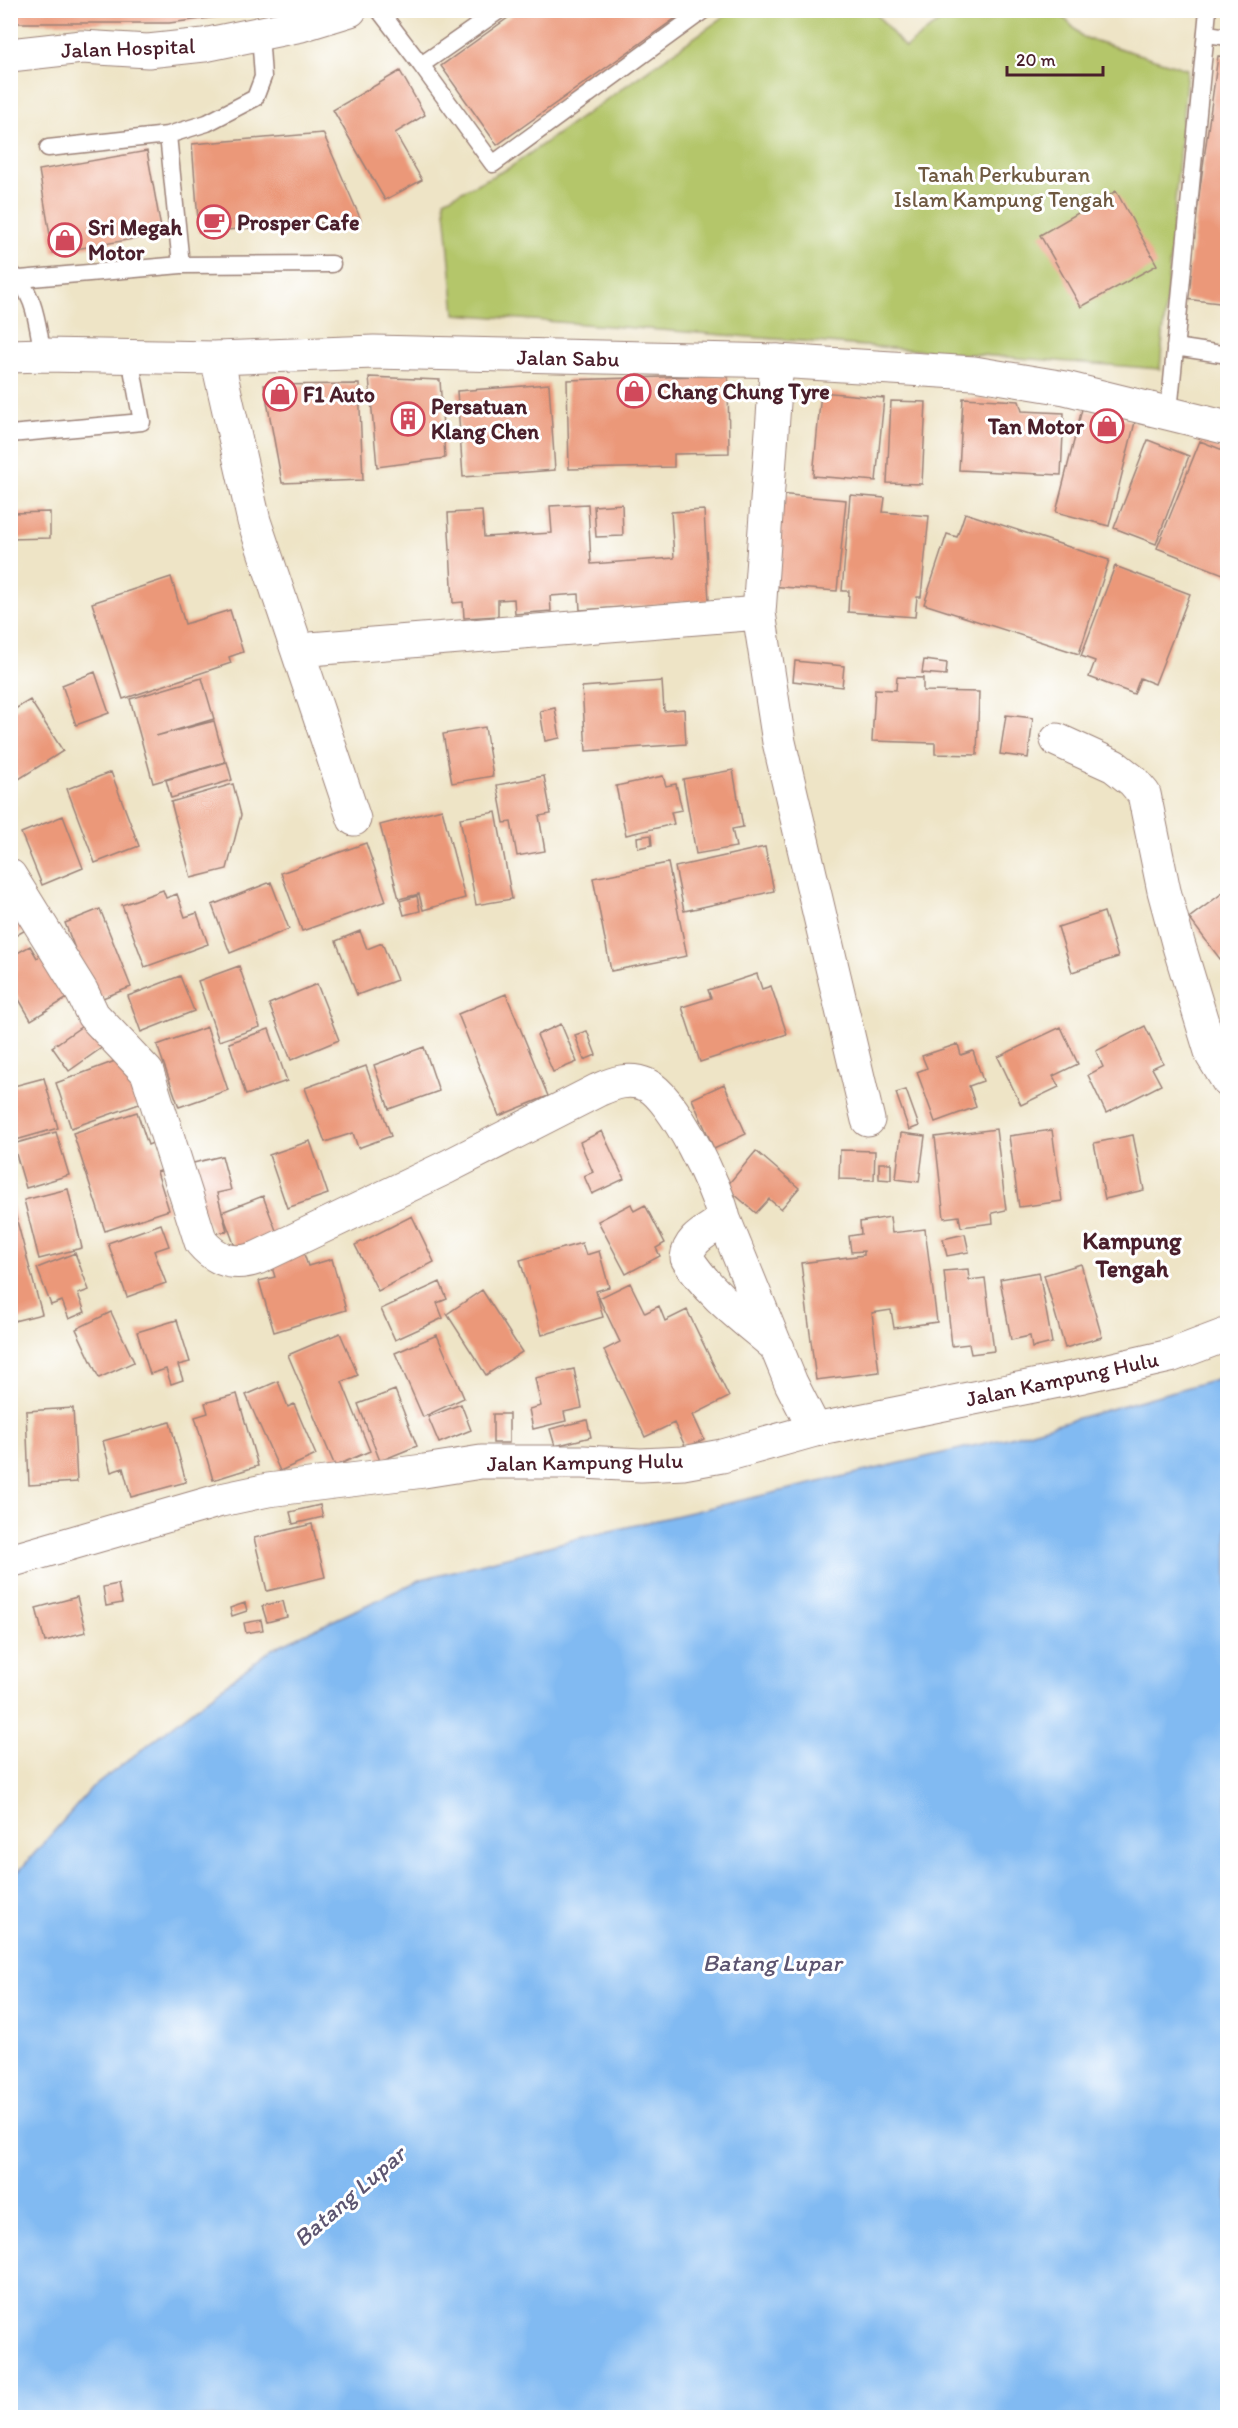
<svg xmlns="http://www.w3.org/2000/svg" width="1238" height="2428" viewBox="0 0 1238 2428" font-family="Itim,sans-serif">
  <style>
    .green { fill: #b4c66a; stroke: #7f724a; stroke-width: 1.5 }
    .water { fill: #81baf2; stroke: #666c8e; stroke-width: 1.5 }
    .building { fill: #eb9879 }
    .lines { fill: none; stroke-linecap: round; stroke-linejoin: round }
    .lane-casing { stroke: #9c8278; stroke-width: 19 }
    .street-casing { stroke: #9c8278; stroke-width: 35 }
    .secondary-casing { stroke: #9c8278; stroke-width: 35 }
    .lane { stroke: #fff; stroke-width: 16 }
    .street { stroke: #fff; stroke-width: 33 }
    .secondary { stroke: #fff; stroke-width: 33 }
    .labels { text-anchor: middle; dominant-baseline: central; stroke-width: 6; stroke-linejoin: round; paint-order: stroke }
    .street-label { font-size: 22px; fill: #4a1f2b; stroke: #fff }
    .park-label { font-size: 22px; fill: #6f5941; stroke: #fff }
    .poi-label { font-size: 22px; font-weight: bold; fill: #4a1f2b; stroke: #fff; text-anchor: start }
    .neighbourhood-label { font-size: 24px; font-weight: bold; fill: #4a1f2b; stroke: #fff }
    .water-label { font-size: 24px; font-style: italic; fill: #5d5571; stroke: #fff }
  </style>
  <rect width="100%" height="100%" fill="#fff"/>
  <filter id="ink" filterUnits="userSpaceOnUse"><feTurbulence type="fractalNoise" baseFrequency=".0167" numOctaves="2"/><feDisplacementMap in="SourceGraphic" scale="12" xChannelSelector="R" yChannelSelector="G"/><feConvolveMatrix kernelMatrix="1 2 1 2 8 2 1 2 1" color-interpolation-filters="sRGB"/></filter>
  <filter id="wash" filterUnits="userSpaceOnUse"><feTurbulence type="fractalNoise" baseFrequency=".008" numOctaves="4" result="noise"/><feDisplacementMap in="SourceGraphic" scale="24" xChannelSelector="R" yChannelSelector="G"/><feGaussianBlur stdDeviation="1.35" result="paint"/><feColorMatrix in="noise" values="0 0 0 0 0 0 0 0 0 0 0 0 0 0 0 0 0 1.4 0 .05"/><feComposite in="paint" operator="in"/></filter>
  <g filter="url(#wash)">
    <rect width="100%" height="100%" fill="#eee4c6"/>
    <path class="green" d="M732 11H874L905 48 953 11H1057L1083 37 1187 69 1160 369 455 314 444 200 509 168Z"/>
    <path class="water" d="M1227 1376V2417H11V1880L92 1788 272 1649 422 1579 576 1539 1007 1438Z"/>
    <g id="blocks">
      <path class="building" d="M10 10H259V12L169 23H10Z
        M519 10H687L497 145 441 66Z
        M1218 56 1228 57V304L1185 299Z
        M400 71 425 115 395 133 422 180 385 200 333 110Z
        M323 133 361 220 199 232 192 144Z
        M147 151 162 234 53 253 39 170Z
        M1116 191 1157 265 1081 307 1040 235Z
        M728 375 729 453 674 454V467L569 469 567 380Z
        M369 377 440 380 445 458 377 467Z
        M359 384 363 480 282 483 264 385Z
        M549 384 555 470 463 477 457 391Z
        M821 392 884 398 876 481 813 476Z
        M963 398 1019 401 1022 411 1064 413 1061 475 959 470Z
        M891 401 926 402 922 484 887 483Z
        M1082 409 1135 422 1109 526 1056 512Z
        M1148 440 1189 456 1156 544 1114 528Z
        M1200 441 1228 452V576L1157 548Z
        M777 494 846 500 837 591 769 586Z
        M850 495 885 498 883 512 929 516 921 597H917L915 617 848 612 849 591H842Z
        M588 504 591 564 674 558 671 512 704 510 709 601 580 610 579 594 550 596 551 611 515 614 514 599 498 600V616L464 618 463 602 453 603 448 513 482 511 484 537 552 533 550 506Z
        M622 504 623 536 596 537 594 506Z
        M50 512V538L10 539V513Z
        M965 513 1109 560 1079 654 924 604 947 534 957 537Z
        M1115 566 1190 594 1155 684 1140 678 1134 694 1089 677 1095 661 1081 656Z
        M171 577 185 624 230 610 243 652 229 657 231 663 123 699 92 603Z
        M924 660 947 663 946 675 922 673Z
        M795 661 844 666 842 687 793 681Z
        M95 672 109 713 76 725 62 685Z
        M897 677 923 678V691L979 692 977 755 935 754V743L872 741 875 689 896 690Z
        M202 678 214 719 156 736 214 721 225 762 153 783 130 699Z
        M662 681 664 711 684 709 686 744 586 751 582 687Z
        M30 700 63 751 19 779 10 766V712Z
        M555 708 560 738 545 741 540 711Z
        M1006 715 1033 718 1028 758 1000 754Z
        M485 727 493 776 452 783 443 734Z
        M227 762 232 780 171 798 166 780Z
        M733 770 743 827 732 829 736 847 696 854 683 779Z
        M111 772 139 846 95 863 67 789Z
        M544 776 551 814 539 816 545 851 517 856 511 822 504 823 497 785Z
        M663 776 666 786 676 784 682 810 671 812 674 824 626 835 616 786Z
        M233 784 241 815 227 869 191 878 171 802Z
        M442 809 465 898 423 910 419 894 399 899 380 825Z
        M496 812 512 899 476 905 460 818Z
        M63 816 83 868 42 885 21 833Z
        M651 835 652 845 638 848 637 837Z
        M366 843 386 901 302 931 281 873Z
        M765 847 774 891 684 911 675 867Z
        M668 863 687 956 611 971 593 878Z
        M271 882 289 929 230 953 212 905Z
        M1228 889V953L1220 959 1189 918Z
        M163 890 166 898 177 894 185 917 197 913 208 944 145 967 122 905Z
        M417 896 420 911 404 915 400 901Z
        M10 897 29 928 10 939Z
        M100 909 131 987 95 1001 65 923Z
        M1104 912 1118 957 1072 972 1058 927Z
        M360 931 367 949 382 943 397 980 357 995 336 941Z
        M30 946 37 958 46 952 71 996 31 1020 10 984V973L17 969 10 957Z
        M239 966 260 1027 219 1041 198 981Z
        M757 974 762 989 771 986 787 1034 700 1062 682 1007 711 998 708 990Z
        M180 976 194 1011 141 1032 128 996Z
        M317 984 339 1040 291 1060 269 1004Z
        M506 994 548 1096 499 1116 458 1014Z
        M91 1020 107 1044 69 1071 52 1047Z
        M561 1024 577 1062 553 1072 537 1035Z
        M1145 1026 1163 1063 1152 1068 1161 1085 1106 1113 1088 1075 1103 1067 1096 1051Z
        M207 1027 228 1090 179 1107 157 1045Z
        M1061 1027 1078 1064 1053 1076 1059 1087 1021 1105 998 1057Z
        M269 1029 287 1081 246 1095 229 1043Z
        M587 1031 596 1055 584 1060 575 1035Z
        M958 1044 961 1055 973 1051 983 1081 969 1086 976 1107 935 1122 917 1072 927 1068 922 1056Z
        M424 1047 439 1091 389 1109 374 1065Z
        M126 1057 142 1103 71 1128 56 1083Z
        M366 1066 391 1136 358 1148 353 1133 325 1142 305 1088Z
        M44 1078 58 1128 16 1140 10 1122V1087Z
        M724 1084 746 1134 714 1149 692 1099Z
        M906 1090 919 1126 909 1130 896 1093Z
        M137 1112 148 1145 155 1142 163 1170 157 1172 169 1210 105 1231 73 1133Z
        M996 1129 1006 1210 992 1213 993 1223 961 1227 959 1216 944 1218 935 1137Z
        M1052 1130 1062 1201 1019 1207 1009 1136Z
        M602 1131 624 1179 592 1194 584 1176 593 1172 580 1142Z
        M56 1132 69 1175 26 1188 13 1144Z
        M901 1133 925 1136 919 1182 896 1179Z
        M1133 1135 1144 1190 1105 1199 1094 1143Z
        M310 1141 328 1194 287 1208 269 1155Z
        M840 1150 875 1151 874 1180 839 1179Z
        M756 1151 799 1188 781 1209 769 1199 756 1213 726 1187Z
        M222 1156 231 1190 217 1193 227 1231 214 1234 181 1166Z
        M879 1163H891V1180L879 1179Z
        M68 1189 82 1248 39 1259 24 1200Z
        M10 1195 42 1314 10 1322Z
        M263 1196 280 1241 239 1257 222 1212Z
        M631 1204 634 1211 645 1205 665 1243 656 1248 660 1256 626 1274 598 1221Z
        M412 1216 434 1262 378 1291 355 1245Z
        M890 1217 892 1233 925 1229 937 1322 894 1328 891 1310 872 1313 879 1372 816 1380 801 1263 864 1255V1251L851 1252 849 1236 861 1234 860 1222Z
        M161 1224 169 1246 154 1251 166 1283 127 1297 108 1243Z
        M965 1234 969 1252 947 1256 943 1239Z
        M582 1243 586 1255 599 1251 609 1287 596 1291 603 1317 542 1335 520 1260Z
        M303 1251 308 1266 332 1259 346 1310 274 1332 259 1281 275 1277 270 1261Z
        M75 1253 89 1290 78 1294 85 1312 69 1319 62 1301 51 1305 37 1268Z
        M1081 1264 1102 1337 1065 1348 1044 1275Z
        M968 1269 969 1280 985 1278 994 1351 971 1354 969 1344 952 1346 944 1271Z
        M1039 1272 1052 1343 1032 1348 1030 1336 1011 1340 1000 1279Z
        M440 1282 447 1299 437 1303 443 1318 395 1340 381 1309Z
        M630 1283 645 1313 659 1306 665 1321 687 1310 729 1397 693 1415 704 1439 686 1448 674 1423 645 1437 604 1350 620 1342 599 1298Z
        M482 1290 522 1352 486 1375 447 1314Z
        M111 1312 134 1362 99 1378 76 1329Z
        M177 1320 190 1362 178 1365 183 1380 171 1384 166 1369 150 1374 137 1332Z
        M340 1333 358 1375 342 1382 370 1451 335 1466 288 1355Z
        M437 1335 464 1398 423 1417 395 1353Z
        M574 1369 582 1408 564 1412 566 1421 533 1429 529 1409 541 1406 535 1378Z
        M278 1381 288 1407 294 1404 316 1455 280 1471 246 1395Z
        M395 1390 417 1446 380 1461 358 1404Z
        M237 1394 258 1466 213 1480 195 1417 208 1413 205 1403Z
        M461 1404 471 1430 439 1443 428 1417Z
        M73 1408 77 1482 29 1485 26 1411Z
        M493 1414H509V1443H493Z
        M587 1420 591 1437 555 1446 550 1429Z
        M170 1422 186 1482 131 1497 123 1468 111 1472 103 1441Z
        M320 1505 323 1517 293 1524 290 1512Z
        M312 1524 325 1577 267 1591 254 1538Z
        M118 1584 122 1603 106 1606 103 1587Z
        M77 1597 86 1632 45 1642 36 1608Z
        M283 1601 287 1617 267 1622 262 1606Z
        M245 1603 247 1611 232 1616 230 1608Z
        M261 1620 263 1630 246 1633 244 1623Z"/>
    </g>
  </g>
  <g filter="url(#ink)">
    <use href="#blocks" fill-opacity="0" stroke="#9c8278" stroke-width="1.5"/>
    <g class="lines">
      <g class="lane-casing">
        <path id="lane" d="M379 10 421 65
          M500 10 421 65 493 164 704 10
          M1207 34 1228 37
          M48 148 168 135
          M181 265 168 135 207 123 255 98 263 77 260 33
          M10 272C36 292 37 325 43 355
          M20 279 181 265 332 264
          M1175 347 1228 355
          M1169 412 1208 10
          M10 434 142 422 130 358"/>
      </g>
      <g class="street-casing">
        <path id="street" d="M217 358 254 521 354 819
          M777 361 759 613 779 742 868 1120
          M298 650 759 613
          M1057 740 1114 766 1133 781 1144 794 1164 891 1178 943 1212 1055 1228 1081
          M10 876 82 992 93 1015 147 1072 201 1242C217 1261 234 1266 257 1258L447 1167 598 1090C614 1083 629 1077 647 1085 674 1098 718 1189 724 1219
          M778 1348C747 1321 709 1294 687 1258 689 1237 710 1231 724 1219L791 1383 815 1430
          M10 1561 221 1500 268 1490 424 1471 481 1462H583L641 1465 683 1463 722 1456 815 1430 1083 1376 1170 1356 1228 1334"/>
      </g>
      <g class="secondary-casing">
        <path id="secondary" d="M10 55 82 47 148 51 204 45 301 25 350 10
          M10 356 43 355 217 358 374 352 777 361 974 373 1065 388 1228 428"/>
      </g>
      <use href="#lane" class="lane"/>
      <use href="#street" class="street"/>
      <use href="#secondary" class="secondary"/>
    </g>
  </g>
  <defs>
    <g id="cafe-ring" transform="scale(1.725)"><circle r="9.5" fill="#fff" stroke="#d1495b" stroke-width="1.5"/><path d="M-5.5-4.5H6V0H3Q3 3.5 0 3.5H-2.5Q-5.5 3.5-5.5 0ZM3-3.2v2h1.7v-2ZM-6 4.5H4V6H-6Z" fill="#d1495b"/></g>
    <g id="shop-ring" transform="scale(1.725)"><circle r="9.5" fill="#fff" stroke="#d1495b" stroke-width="1.5"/><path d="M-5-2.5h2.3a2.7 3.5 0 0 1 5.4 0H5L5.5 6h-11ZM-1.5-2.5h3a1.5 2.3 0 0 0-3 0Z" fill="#d1495b"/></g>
    <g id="building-ring" transform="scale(1.725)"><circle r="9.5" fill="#fff" stroke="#d1495b" stroke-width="1.5"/><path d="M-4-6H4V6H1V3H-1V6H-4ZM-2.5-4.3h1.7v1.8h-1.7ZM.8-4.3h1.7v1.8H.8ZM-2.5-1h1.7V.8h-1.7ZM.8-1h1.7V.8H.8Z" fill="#d1495b"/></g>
  </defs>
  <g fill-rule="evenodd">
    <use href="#cafe-ring" x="214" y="222"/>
    <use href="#shop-ring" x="65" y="240"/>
    <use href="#shop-ring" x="634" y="391"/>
    <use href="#shop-ring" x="280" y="394"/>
    <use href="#building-ring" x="408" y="419"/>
    <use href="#shop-ring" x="1107" y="426"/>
  </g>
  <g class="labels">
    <g class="street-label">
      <text transform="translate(128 48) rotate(-2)">Jalan Hospital</text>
      <text transform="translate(568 358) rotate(1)">Jalan Sabu</text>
      <text transform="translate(1062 1379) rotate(-12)">Jalan Kampung Hulu</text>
      <text transform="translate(585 1462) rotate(-1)">Jalan Kampung Hulu</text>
    </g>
    <g class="park-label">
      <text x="1004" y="174">Tanah Perkuburan<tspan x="1004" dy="25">Islam Kampung Tengah</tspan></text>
    </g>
    <g class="poi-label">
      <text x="237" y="222">Prosper Cafe</text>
      <text x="88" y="227">Sri Megah<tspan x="88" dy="25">Motor</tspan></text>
      <text x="657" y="391">Chang Chung Tyre</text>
      <text x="303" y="394">F1 Auto</text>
      <text x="431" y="406">Persatuan<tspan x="431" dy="25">Klang Chen</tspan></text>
      <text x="1084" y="426" text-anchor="end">Tan Motor</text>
    </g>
    <g class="neighbourhood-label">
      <text x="1132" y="1240">Kampung<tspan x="1132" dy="28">Tengah</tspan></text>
    </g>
    <g class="water-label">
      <text x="772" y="1962">Batang Lupar</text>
      <text transform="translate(349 2196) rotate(-41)">Batang Lupar</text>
    </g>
  </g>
  <rect width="1238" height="2428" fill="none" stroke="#fff" stroke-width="36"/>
  <path d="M1007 66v9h96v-9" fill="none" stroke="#4a1f2b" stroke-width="3"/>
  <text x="1016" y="66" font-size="18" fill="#4a1f2b" stroke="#ffffff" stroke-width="4.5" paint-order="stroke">20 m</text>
</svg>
